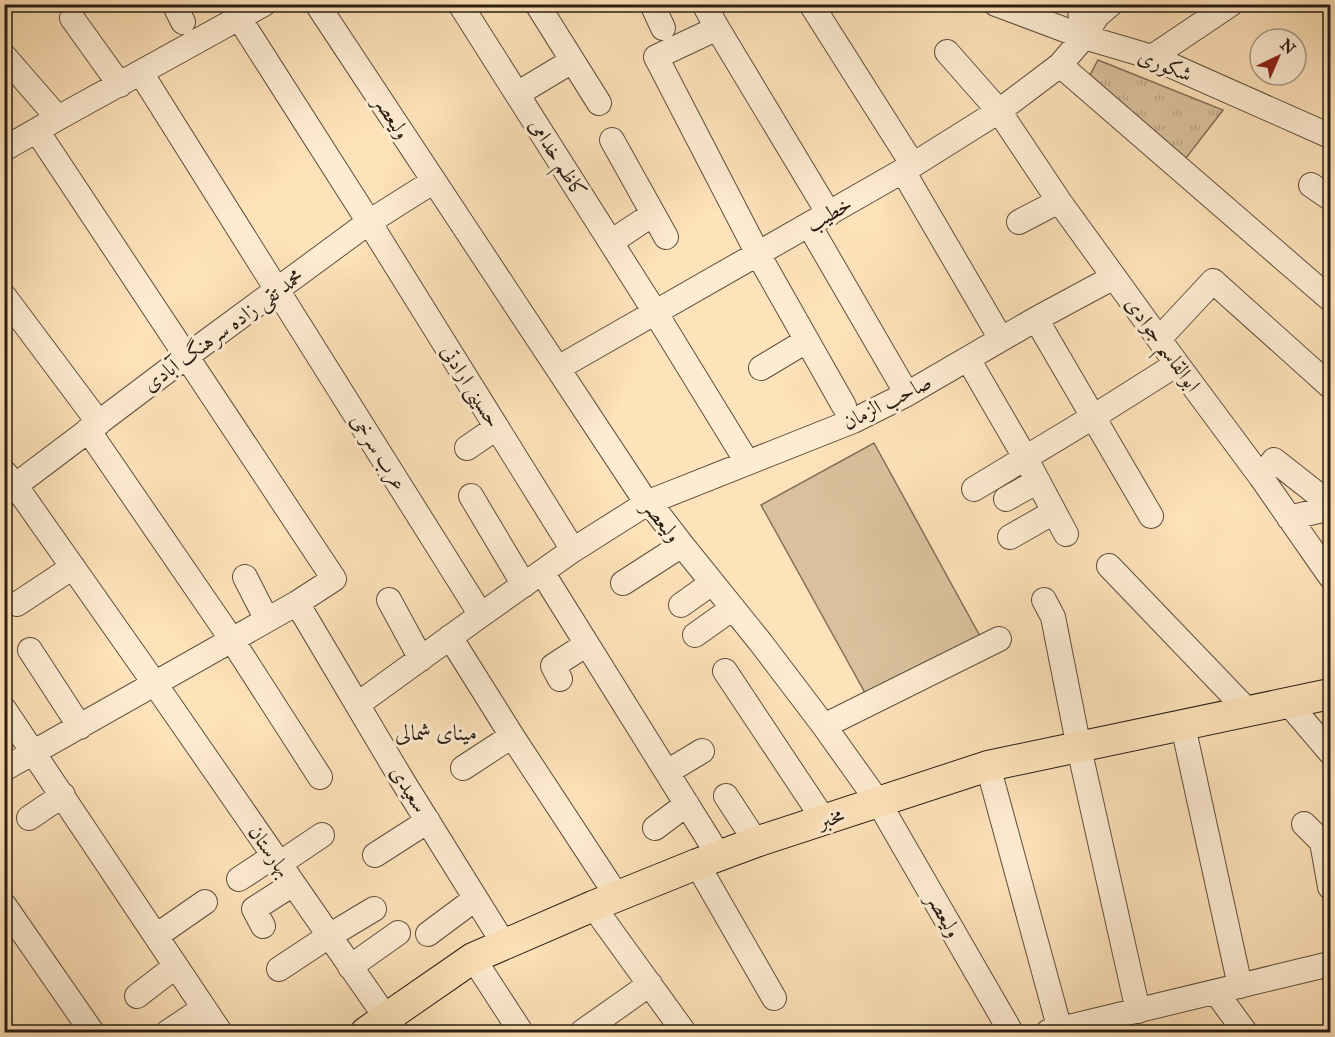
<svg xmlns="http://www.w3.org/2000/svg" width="1335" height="1037" viewBox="0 0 1335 1037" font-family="'IM FELL Great Primer',Amiri,serif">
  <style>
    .grass { fill: url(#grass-tufts); stroke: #817059; stroke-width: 1.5 }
    .pitch { fill: #dac19d; stroke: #817059; stroke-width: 1.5 }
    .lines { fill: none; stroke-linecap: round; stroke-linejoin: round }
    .minor-casing { stroke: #5e4f3e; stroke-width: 26 }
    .major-casing { stroke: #281e15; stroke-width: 32 }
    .minor { stroke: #feecd2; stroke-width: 24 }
    .major { stroke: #fee2b9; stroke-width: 30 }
    .labels { text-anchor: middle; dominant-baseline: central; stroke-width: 6; stroke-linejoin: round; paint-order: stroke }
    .street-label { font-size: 21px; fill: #281e15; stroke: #feecd2 }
    .neighbourhood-label { font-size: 22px; fill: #281e15; stroke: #feecd2 }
  </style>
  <defs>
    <pattern id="grass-tufts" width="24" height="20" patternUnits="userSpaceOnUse" patternTransform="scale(1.5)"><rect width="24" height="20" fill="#dac19d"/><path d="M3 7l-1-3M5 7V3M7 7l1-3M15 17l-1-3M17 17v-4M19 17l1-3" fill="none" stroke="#bba586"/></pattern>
  </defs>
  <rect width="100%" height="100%" fill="#fee2b9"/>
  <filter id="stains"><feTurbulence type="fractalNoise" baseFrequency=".00333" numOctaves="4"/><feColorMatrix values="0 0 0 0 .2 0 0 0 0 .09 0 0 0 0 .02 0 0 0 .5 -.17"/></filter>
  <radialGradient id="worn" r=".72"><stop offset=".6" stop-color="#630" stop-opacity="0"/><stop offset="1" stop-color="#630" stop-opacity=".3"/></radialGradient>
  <path class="grass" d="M1098 60 1223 110 1186 158 1090 75Z"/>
  <path class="pitch" d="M874 443 981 638 869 700 761 505Z"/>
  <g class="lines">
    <g class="minor-casing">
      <path id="minor" d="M174 4 183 22
        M317 4 644 499 649 502 682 545 761 643 824 726 879 803 1011 1032
        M460 4 655 312 747 462
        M537 4 599 103
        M652 4 663 28
        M704 4 716 26 829 214
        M811 4 913 165
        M996 4 1084 37 1152 57 1330 136
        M1079 4 1084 37
        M72 18 120 85
        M239 18 369 222 573 550
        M716 26 707 33 656 57 758 254 844 406
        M947 52 999 111 1059 201 1177 364 1261 477 1330 576
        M4 56 58 118
        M1152 57 1231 4
        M1060 65 1330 299
        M141 73 481 615
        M517 94 572 61
        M612 140 666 237
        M4 149 58 118 264 4
        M903 171 1001 339
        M1311 185 1330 198
        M1019 222 1059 201
        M809 225 907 394
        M611 242 653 214
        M4 296 99 423
        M1036 319 1151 516
        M1159 339 1213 281 1330 386
        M968 359 1026 459 1066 534
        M558 368 913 165 999 111 1060 65 1084 37 1097 16 1111 4
        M761 368 806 341
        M88 430 232 640 320 777
        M467 448 496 428
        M4 472 15 485 155 684 396 1032
        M1261 477 1274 460 1330 504
        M974 489 1093 417 1177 364
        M4 494 187 356 369 222 434 181
        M471 496 524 585
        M1006 499 1038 481
        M1289 518 1330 508
        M1010 537 1054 512
        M1109 566 1248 711
        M542 572 719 856
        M245 577 267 620
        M623 583 682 545
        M389 600 421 659
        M1044 600 1053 617 1079 748 1138 1011
        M297 603 402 780 504 944
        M17 604 73 567
        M681 605 712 583
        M695 635 733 608
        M450 637 512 736 617 896
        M30 650 80 727
        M725 671 824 820
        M560 679 553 666 587 644
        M358 704 481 615 573 550 649 502 853 421 907 394 1036 319 1114 277
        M1289 704 1330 752
        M4 709 220 1032
        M824 726 999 639
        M1183 726 1240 986
        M988 766 1060 1030
        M463 768 512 736
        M4 769 297 603 334 579 37 131
        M667 772 702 751
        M726 796 756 842
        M29 818 63 795
        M1304 824 1322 842 1330 887
        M655 828 687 804
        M375 855 428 821
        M279 864 322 835
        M697 864 774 998
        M239 879 274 856
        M4 905 92 1032
        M593 906 684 1032
        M263 926 254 909 293 884
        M428 934 475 899
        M156 936 205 902
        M473 958 521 1032
        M350 967 398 933
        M279 969 329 936 374 909
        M1216 992 1245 1032
        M137 996 176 966
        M168 1032 204 1008
        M582 1032 650 984
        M1048 1032 1330 964"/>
    </g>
    <g class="major-casing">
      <path id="major" d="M366 1032 473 958 593 906 697 864 756 842 988 766 1330 694"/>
    </g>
    <use href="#minor" class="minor"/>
    <use href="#major" class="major"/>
  </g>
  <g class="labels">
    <g class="street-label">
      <text transform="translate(1165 65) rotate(22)">شکوری</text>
      <text transform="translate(392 117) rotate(57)">ولیعصر</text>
      <text transform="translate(558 158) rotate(58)">کاظم خدامی</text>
      <text transform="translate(829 214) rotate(-30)">خطیب</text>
      <text transform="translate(223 330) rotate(-36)">محمد تقی زاده سرهنگ آبادی</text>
      <text transform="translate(1163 344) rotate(54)">ابوالقاسم جوادی</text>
      <text transform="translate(471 386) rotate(58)">حسینی ارادتی</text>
      <text transform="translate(887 402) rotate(-27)">صاحب الزمان</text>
      <text transform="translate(379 452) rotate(58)">عرب سرخی</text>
      <text transform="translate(662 521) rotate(51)">ولیعصر</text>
      <text transform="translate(409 789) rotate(58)">سعیدی</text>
      <text transform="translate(831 818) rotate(-18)">مخبر</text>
      <text transform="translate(270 851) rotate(55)">بهارستان</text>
      <text transform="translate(944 915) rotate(60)">ولیعصر</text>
    </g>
    <g class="neighbourhood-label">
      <text x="436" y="732">مینای شمالی</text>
    </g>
  </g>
  <rect width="1335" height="1037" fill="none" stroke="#fee2b9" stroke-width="24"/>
  <rect x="6" y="6" width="1323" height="1025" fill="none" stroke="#281e15" stroke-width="3"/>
  <rect x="12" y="12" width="1311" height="1013" fill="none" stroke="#281e15" stroke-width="1.5"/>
  <g transform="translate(1278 57) rotate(44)"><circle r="28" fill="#feecd2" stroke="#a89a86" stroke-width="1.5"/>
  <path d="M0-4.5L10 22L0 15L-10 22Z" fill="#8f2418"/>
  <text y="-9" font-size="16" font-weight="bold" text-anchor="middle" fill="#281e15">N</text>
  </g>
  <rect width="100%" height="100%" filter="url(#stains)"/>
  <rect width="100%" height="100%" fill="url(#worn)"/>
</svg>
